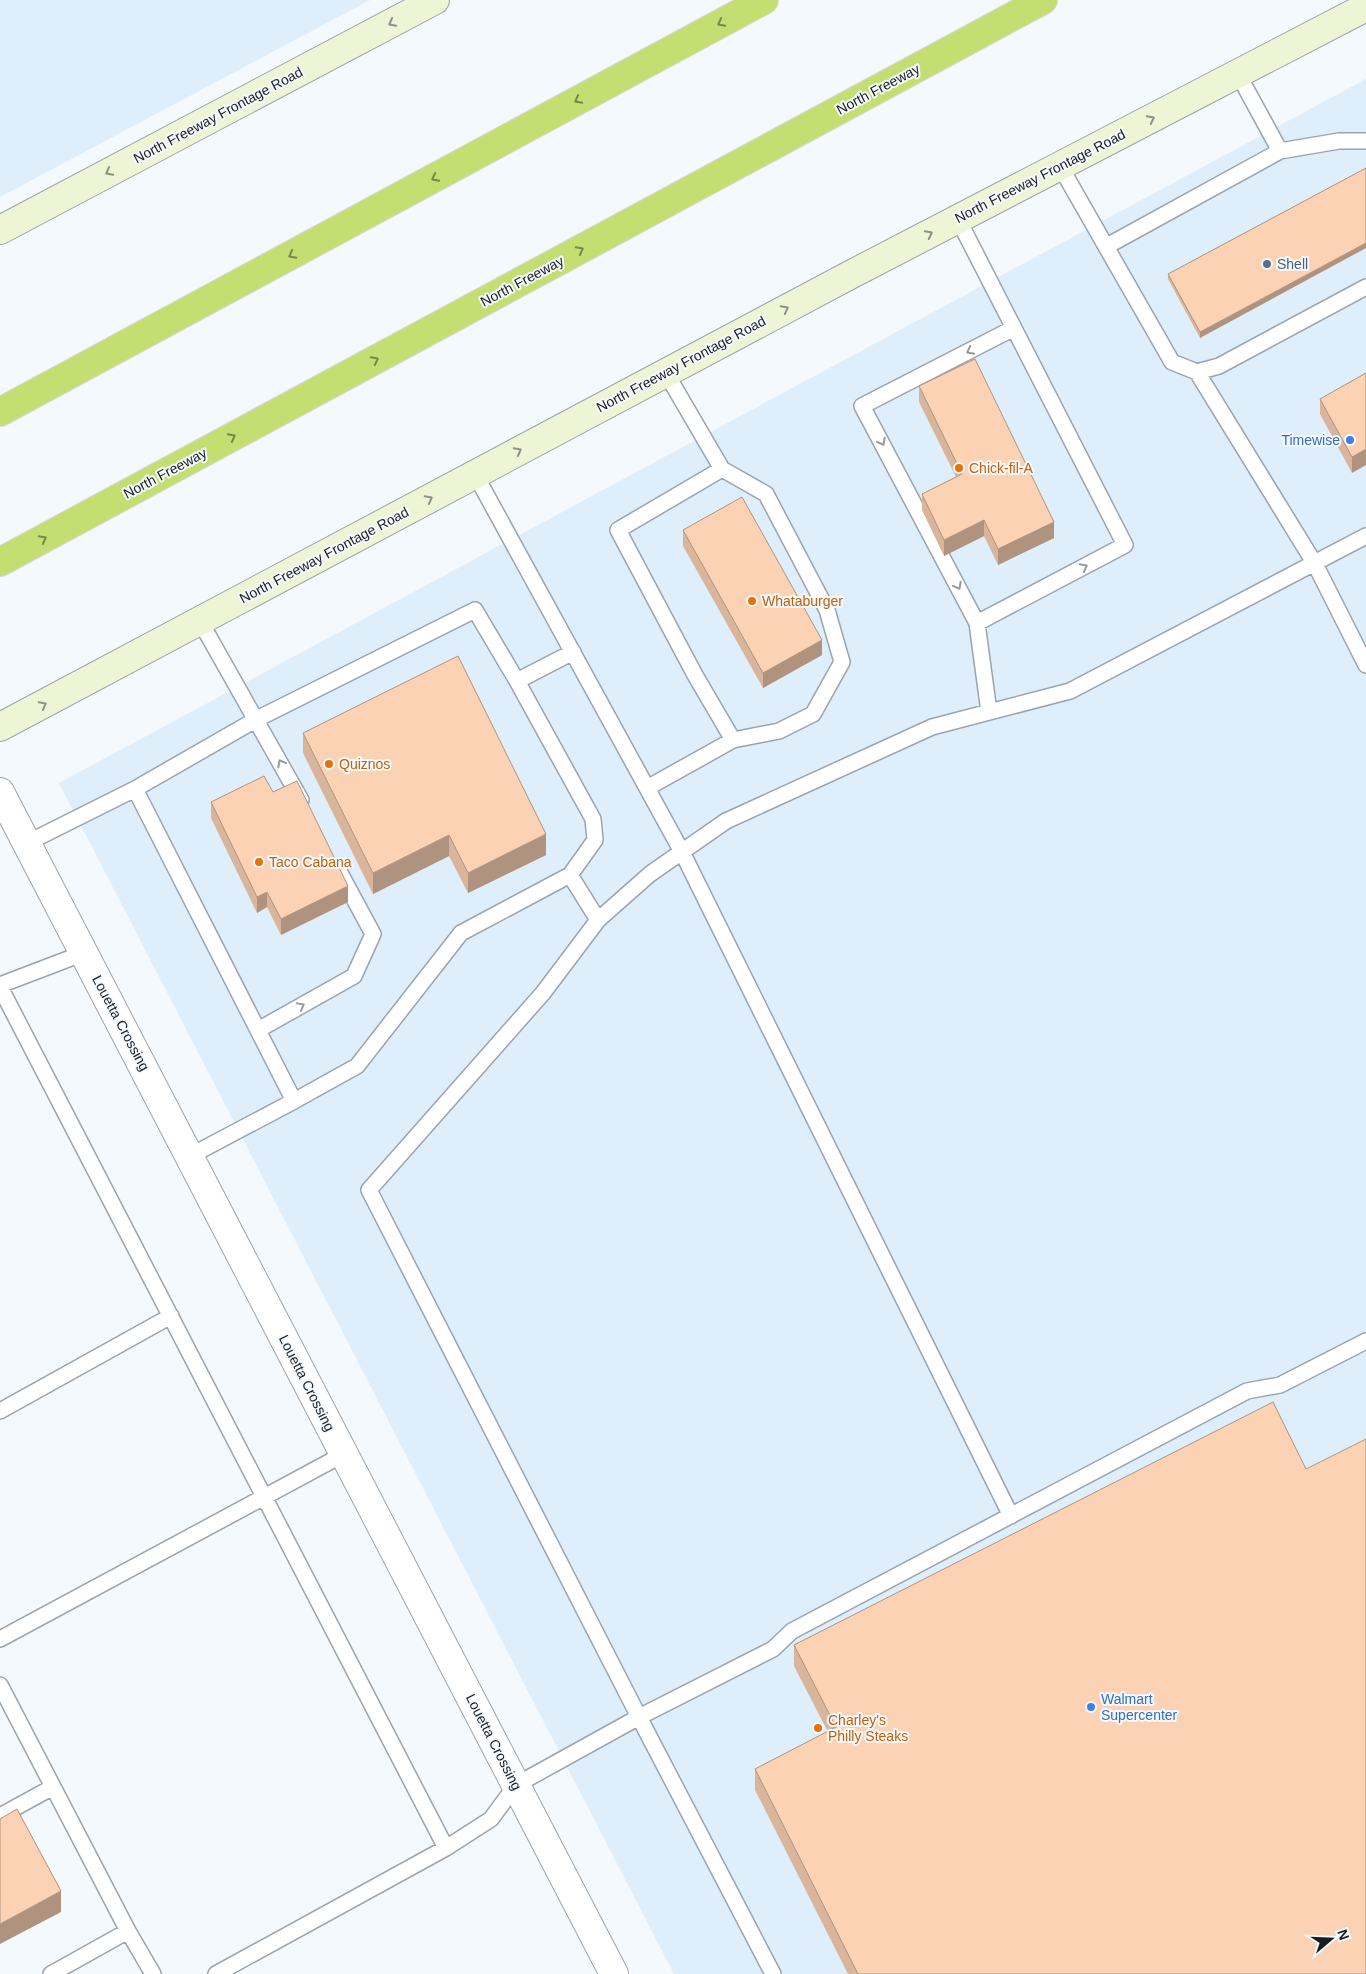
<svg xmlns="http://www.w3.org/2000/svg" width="1366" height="1974" viewBox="0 0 1366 1974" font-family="Arial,sans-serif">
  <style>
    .built { fill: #deeefb }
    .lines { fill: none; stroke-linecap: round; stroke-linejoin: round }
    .service-casing { stroke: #9ba4ac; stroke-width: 18 }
    .minor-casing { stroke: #9ba4ac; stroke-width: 30 }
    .secondary-casing { stroke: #9ba4ac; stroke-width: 30 }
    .motorway-casing { stroke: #d6d6d7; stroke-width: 30 }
    .service { stroke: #fff; stroke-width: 15 }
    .minor { stroke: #fff; stroke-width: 28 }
    .secondary { stroke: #edf5d4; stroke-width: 28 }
    .motorway { stroke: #c4df71; stroke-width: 28 }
    .wall { fill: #d9b59c }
    .shaded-wall { fill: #b0937f }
    .building { fill: #fcd2b5; stroke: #b0937f }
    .oneway { stroke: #8e9483 }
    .oneway2 { stroke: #78884d }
    .oneway3 { stroke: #989a9b }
    .service-dot { fill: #5c6f8a; stroke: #f3f9fd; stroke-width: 2 }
    .shop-dot { fill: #3f7fe0; stroke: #f3f9fd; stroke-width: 2 }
    .food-dot { fill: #e8710a; stroke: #f3f9fd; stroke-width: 2 }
    .labels { text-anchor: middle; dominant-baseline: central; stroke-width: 4; stroke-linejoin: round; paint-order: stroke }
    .street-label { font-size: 14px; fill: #1b1e21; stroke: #f3f9fd }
    .service-label { font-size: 14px; fill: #4e5e75; stroke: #f3f9fd; text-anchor: start }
    .shop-label { font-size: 14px; fill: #366cbe; stroke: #f3f9fd; text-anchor: end }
    .food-label { font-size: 14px; fill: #c56008; stroke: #f3f9fd; text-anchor: start }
  </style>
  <rect width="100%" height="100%" fill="#f3f9fd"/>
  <path class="built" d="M0 0H370L0 197Z
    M1366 79V1974H674L59 783Z"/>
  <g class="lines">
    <g class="service-casing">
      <path id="service" d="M1238 74 1280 151 1339 141H1366
        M1060 166 1172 362 1197 372 1219 366 1366 287
        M958 219 1125 545 977 623 862 406 1014 328
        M1107 246 1280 151
        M1197 372 1315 564 1366 665
        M666 373 722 469 766 494 827 610 842 662 813 714 779 731 733 740 695 675 618 530 722 469
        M475 474 682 852 1011 1516
        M200 621 301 800
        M977 623 989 712
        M517 681 593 819 595 840 570 875 461 933 357 1066 294 1101 135 789 257 719 475 610 517 681 573 652
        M647 788 733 740
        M27 843 135 789
        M570 875 598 920
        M0 985 84 953
        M0 987 446 1848 216 1974
        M258 1030 354 976 373 934 339 871
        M190 1156 294 1101
        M0 1411 171 1316
        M0 1639 344 1454
        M0 1685 128 1931 51 1974
        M0 1816 53 1787
        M446 1848 491 1819 516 1785 639 1717 369 1190 543 993 598 920 650 874 726 821 932 727 1070 691 1366 536
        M128 1931 153 1974
        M773 1974 639 1717 773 1649 792 1631 1247 1391 1280 1385 1366 1341"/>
    </g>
    <g class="minor-casing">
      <path id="minor" d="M0 792 614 1974"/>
    </g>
    <g class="secondary-casing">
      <path id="secondary" d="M0 230 435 0
        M0 727 850 275 1366 7"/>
    </g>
    <g class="motorway-casing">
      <path id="motorway" d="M0 412 764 0
        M0 562 1043 0"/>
    </g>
    <use href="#service" class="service"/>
    <use href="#minor" class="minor"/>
    <use href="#secondary" class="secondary"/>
    <use href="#motorway" class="motorway"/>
  </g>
  <path class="wall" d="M1366 168 1200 338 1168 279V274Z
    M1366 373 1352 473 1320 414V399Z
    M919 386 1054 538 998 565 984 536 944 556 922 510V494L956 477 919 402Z
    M683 530 822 655 763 688 683 546Z
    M303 733 546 855 468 893 449 856 373 894 303 753Z
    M273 792 348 902 281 935 267 907 257 913 211 818V802Z
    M794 1645 1366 1974H848L755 1790V1769L828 1732 794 1666Z"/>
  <path class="shaded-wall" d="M1366 243V248L1200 338V332Z
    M1366 449V465L1352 473V457Z
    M984 520V536L944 556V540Z
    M1054 522V538L998 565V549Z
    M822 640V655L763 688V673Z
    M546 834V855L468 893V873Z
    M449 835V856L373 894V873Z
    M348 886V902L281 935V919Z
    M267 892V907L257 913V897Z
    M61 1891V1912L0 1944V1924Z"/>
  <path class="building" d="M1366 168V243L1200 332 1168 274Z
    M975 359 1054 522 998 549 984 520 944 540 922 494 962 474 919 386Z
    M1366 373V449L1352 457 1320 399Z
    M742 497 822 640 763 673 683 530Z
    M458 656 546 834 468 873 449 835 373 873 303 733Z
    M264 776 273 792 297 781 348 886 281 919 267 892 257 897 211 802Z
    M1273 1402 1306 1469 1366 1439V1974H858L755 1769 836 1727 794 1645Z
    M17 1809 61 1891 0 1924V1819Z"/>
  <defs><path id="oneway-chevron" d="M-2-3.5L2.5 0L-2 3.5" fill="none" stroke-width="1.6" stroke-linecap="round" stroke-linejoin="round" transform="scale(1.25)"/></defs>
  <g class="oneway">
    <use href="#oneway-chevron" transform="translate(392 23) rotate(152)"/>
    <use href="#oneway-chevron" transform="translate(1151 119) rotate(-27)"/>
    <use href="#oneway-chevron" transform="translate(109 172) rotate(152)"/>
    <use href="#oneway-chevron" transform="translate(929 234) rotate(-27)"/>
    <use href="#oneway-chevron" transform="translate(785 309) rotate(-28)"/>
    <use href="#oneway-chevron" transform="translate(518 451) rotate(-28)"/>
    <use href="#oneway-chevron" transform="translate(429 499) rotate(-28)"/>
    <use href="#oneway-chevron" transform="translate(43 705) rotate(-28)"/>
  </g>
  <g class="oneway2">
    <use href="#oneway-chevron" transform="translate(721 23) rotate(152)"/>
    <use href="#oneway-chevron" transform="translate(578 100) rotate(152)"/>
    <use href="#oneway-chevron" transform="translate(435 178) rotate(152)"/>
    <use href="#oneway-chevron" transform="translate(580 250) rotate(-28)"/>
    <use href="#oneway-chevron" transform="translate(292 255) rotate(152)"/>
    <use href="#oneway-chevron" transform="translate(375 360) rotate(-28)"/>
    <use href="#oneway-chevron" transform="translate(232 437) rotate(-28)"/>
    <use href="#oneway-chevron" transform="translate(43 539) rotate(-28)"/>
  </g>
  <g class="oneway3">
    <use href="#oneway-chevron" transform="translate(970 351) rotate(153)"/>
    <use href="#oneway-chevron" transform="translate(882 442) rotate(62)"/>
    <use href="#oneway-chevron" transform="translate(1084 567) rotate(-28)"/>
    <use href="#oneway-chevron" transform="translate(958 586) rotate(62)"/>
    <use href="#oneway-chevron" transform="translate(281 763) rotate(-118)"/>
    <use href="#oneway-chevron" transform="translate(301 1006) rotate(-29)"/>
  </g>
  <circle class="service-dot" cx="1267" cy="264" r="5"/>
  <g class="shop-dot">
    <circle cx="1350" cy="440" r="5"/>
    <circle cx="1091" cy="1707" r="5"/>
  </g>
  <g class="food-dot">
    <circle cx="959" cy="468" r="5"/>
    <circle cx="752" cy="601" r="5"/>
    <circle cx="329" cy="764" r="5"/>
    <circle cx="259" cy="862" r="5"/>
    <circle cx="818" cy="1728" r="5"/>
  </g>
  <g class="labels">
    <g class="street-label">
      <text transform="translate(878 89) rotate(-28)">North Freeway</text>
      <text transform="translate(218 115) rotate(-28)">North Freeway Frontage Road</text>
      <text transform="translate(1040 176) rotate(-27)">North Freeway Frontage Road</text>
      <text transform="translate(522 281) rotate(-28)">North Freeway</text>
      <text transform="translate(681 364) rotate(-28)">North Freeway Frontage Road</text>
      <text transform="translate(165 473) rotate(-28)">North Freeway</text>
      <text transform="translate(324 555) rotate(-28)">North Freeway Frontage Road</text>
      <text transform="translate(121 1023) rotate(62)">Louetta Crossing</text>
      <text transform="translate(307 1383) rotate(63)">Louetta Crossing</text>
      <text transform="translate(494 1742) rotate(63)">Louetta Crossing</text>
    </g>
    <g class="service-label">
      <text x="1277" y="264">Shell</text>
    </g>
    <g class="shop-label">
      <text x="1340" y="440">Timewise</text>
      <text x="1101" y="1699" text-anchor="start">Walmart<tspan x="1101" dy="16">Supercenter</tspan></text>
    </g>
    <g class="food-label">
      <text x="969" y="468">Chick-fil-A</text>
      <text x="762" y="601">Whataburger</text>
      <text x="339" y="764">Quiznos</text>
      <text x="269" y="862">Taco Cabana</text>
      <text x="828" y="1720">Charley's<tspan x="828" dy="16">Philly Steaks</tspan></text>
    </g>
  </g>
  <g transform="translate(1331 1939) rotate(71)" stroke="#f3f9fd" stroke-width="4" paint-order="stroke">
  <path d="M0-4L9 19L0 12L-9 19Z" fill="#1b1e21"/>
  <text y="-8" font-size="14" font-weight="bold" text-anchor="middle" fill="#1b1e21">N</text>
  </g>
</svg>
